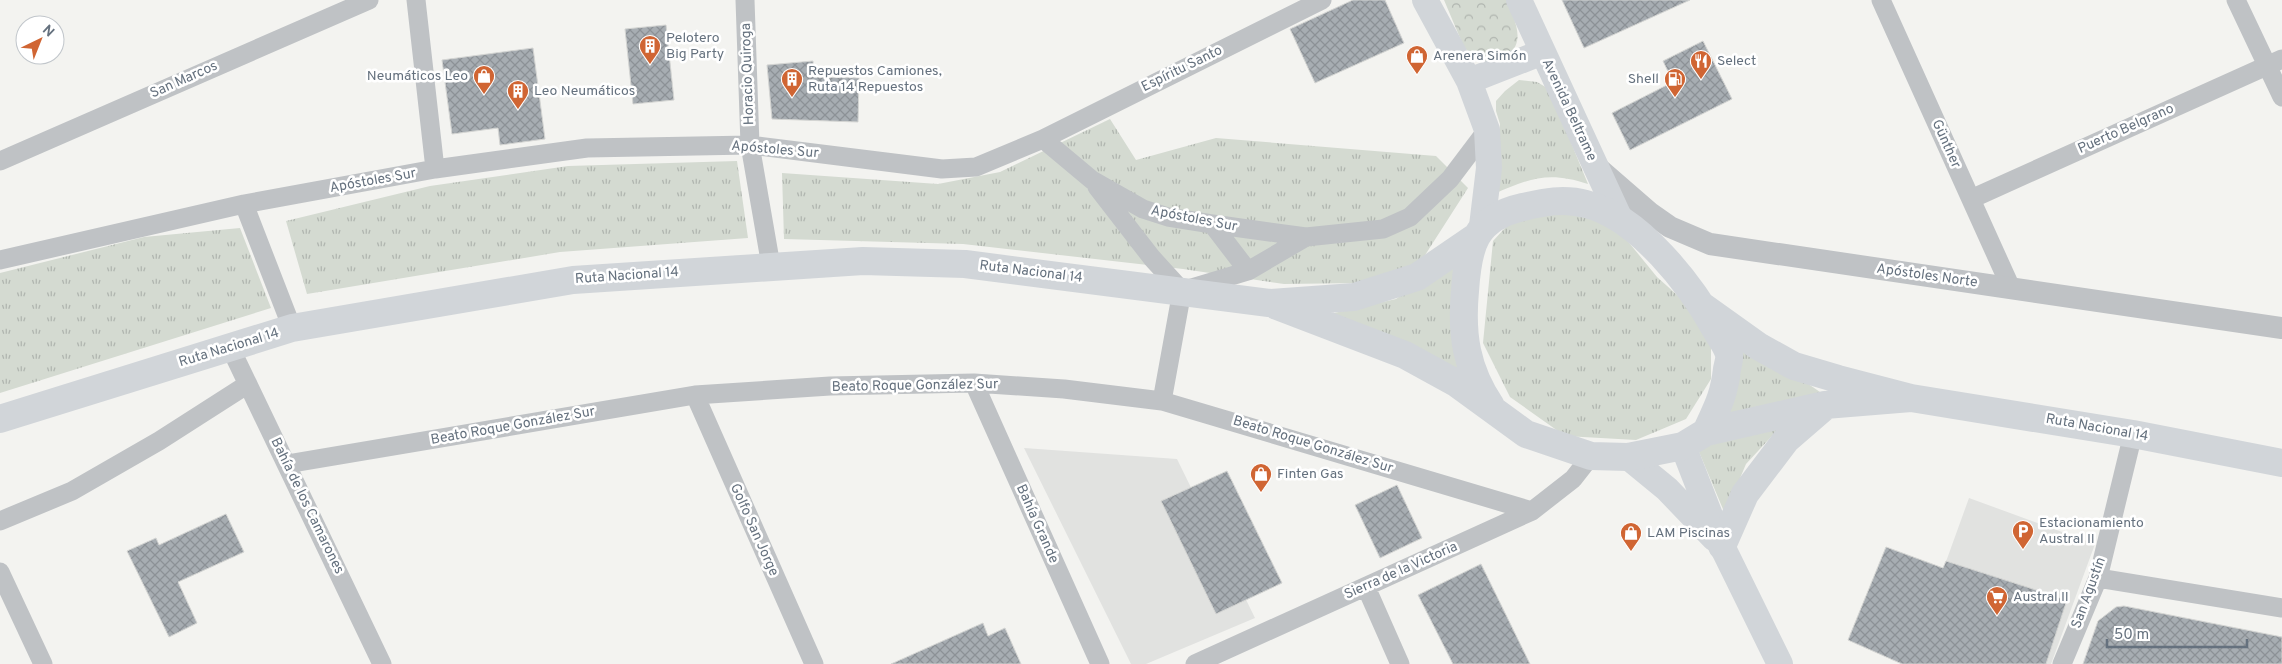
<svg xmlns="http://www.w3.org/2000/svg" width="2282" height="664" viewBox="0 0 2282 664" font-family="Overpass,sans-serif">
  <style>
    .built { fill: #e1e2e0 }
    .grass { fill: url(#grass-tufts) }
    .forest { fill: url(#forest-crowns) }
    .building { fill: url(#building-cross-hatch); stroke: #d4d5d3 }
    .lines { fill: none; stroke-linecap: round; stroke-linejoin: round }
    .minor { stroke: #bfc2c5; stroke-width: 19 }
    .tertiary { stroke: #bfc2c5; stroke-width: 22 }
    .secondary { stroke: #d1d5d9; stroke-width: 26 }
    .trunk { stroke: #d1d5d9; stroke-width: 28 }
    .labels { text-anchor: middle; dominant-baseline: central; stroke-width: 5; stroke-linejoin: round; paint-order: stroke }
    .poi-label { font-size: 14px; fill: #65717e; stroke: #fff; text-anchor: start }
    .street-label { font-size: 14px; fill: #65717e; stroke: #fff }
  </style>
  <defs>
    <pattern id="grass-tufts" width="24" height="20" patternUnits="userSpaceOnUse" patternTransform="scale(1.25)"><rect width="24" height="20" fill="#d4dad1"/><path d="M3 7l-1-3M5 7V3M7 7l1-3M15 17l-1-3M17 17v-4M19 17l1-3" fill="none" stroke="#b0b5af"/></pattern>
    <pattern id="forest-crowns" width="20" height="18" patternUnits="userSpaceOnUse" patternTransform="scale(1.25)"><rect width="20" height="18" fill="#d4dad1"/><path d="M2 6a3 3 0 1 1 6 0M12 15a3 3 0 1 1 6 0" fill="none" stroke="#b0b5af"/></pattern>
    <pattern id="building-cross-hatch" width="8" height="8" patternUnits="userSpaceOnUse" patternTransform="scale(1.25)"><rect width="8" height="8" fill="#a7adb2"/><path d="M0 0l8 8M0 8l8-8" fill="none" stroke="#8c9196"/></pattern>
  </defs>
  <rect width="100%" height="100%" fill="#f3f3f0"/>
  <path class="built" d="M1024 448 1177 459 1255 618 1146 664H1131Z
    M1969 498 2095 544 2051 664H1909Z"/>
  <path class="grass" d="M1519 80 1537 82 1549 89 1588 184C1549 171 1530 178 1494 194L1500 124 1496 111V101L1505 91Z
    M1110 119 1136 160 1216 138 1436 156 1468 188 1420 263 1361 283 1284 284 1183 269 963 244 784 239 782 173 938 184 1000 172Z
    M737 161 748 238 560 252 307 294 286 221 430 186 568 166Z
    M1557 204 1617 228 1657 277 1694 310 1711 339V379L1686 419 1636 440 1565 436 1510 397 1483 343 1493 241 1514 218Z
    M240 228 271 308 0 393V273L144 237Z
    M1461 253 1464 375 1330 314 1396 299Z
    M1739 336 1833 401 1722 421Z
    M1782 425 1746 464 1725 514 1697 447Z"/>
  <path class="forest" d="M1444 0H1506C1513 16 1527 41 1508 55 1503 60 1493 62 1486 64L1474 60 1463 45Z"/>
  <path class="building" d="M1353 0H1385L1404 43 1315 83 1290 29Z
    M1562 0H1690L1584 48Z
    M666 25 674 100 633 104 625 29Z
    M1703 41 1732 99 1630 150 1612 113 1673 82 1663 61Z
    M533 48 545 139 500 145 498 128 452 134 442 60Z
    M813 61 814 77 859 78 858 122 772 119 767 65Z
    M1227 471 1282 583 1216 614 1161 501Z
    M1397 485 1422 538 1380 558 1355 505Z
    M226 514 244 552 178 582 197 623 169 637 127 551 156 538 159 545Z
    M1886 547 1943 568 1946 561 2067 600 2046 664H1902L1848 640Z
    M1481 564 1530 664H1453L1418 595Z
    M2124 606 2282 637V664H2083L2098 621 2116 607Z
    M983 623 988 636 1005 628 1021 664H891Z"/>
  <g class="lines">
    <path class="minor" d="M416 0 435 169
      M745 0 750 145 771 266
      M1881 0 2011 288
      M2236 0 2282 97
      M1043 139 1322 0
      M0 161 369 0
      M1097 187 1152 258 1182 291
      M1971 199 2282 59
      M244 204 292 328
      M1212 224 1248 271
      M0 260 244 204 435 169 587 148 750 145 942 169 976 167 1043 139 1092 180 1143 209 1168 217 1212 224 1306 237 1383 229 1410 217 1450 179 1487 130
      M1188 289 1248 271 1306 237
      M230 347 382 664
      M974 383 1100 664
      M695 395 814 664
      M1162 401 1182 291
      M287 464 695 395 830 386 974 383 1064 389 1162 401 1532 511
      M0 521 72 491 159 441 248 384
      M0 572 43 664
      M2098 578 2282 608
      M1366 587 1400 664
      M1195 664 1532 511 1573 479 1591 456
      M2062 664 2098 578 2133 434"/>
    <path class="tertiary" d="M1597 167 1650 213 1670 227 1710 244 2282 328"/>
    <path class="secondary" d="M1425 0 1469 81 1487 130 1489 168 1482 226
      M1519 0 1620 219
      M1469 81 1543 52
      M1683 446 1722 546 1780 664
      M1628 457 1667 489 1714 538"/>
    <path class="trunk" d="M1277 306 1405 355 1456 383 1526 434 1591 456 1628 457 1683 446 1706 432 1825 405 1911 398
      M1702 306 1758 346 1794 366 1838 379 1911 398 2133 434 2282 463
      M1491 406C1466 369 1461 334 1465 291 1468 246 1474 218 1523 207 1544 202 1564 198 1586 204 1639 217 1691 285 1716 330 1720 337 1727 346 1729 354 1730 358 1728 364 1727 369 1724 396 1717 408 1706 432
      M0 419 292 328 573 280 863 261 965 264 1269 303 1354 297 1417 277 1474 238
      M1722 546 1745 494 1786 440 1823 408"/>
  </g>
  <defs>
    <g id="building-pin" transform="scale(1.125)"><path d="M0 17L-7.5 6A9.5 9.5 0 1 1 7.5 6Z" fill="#d06533" stroke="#fff"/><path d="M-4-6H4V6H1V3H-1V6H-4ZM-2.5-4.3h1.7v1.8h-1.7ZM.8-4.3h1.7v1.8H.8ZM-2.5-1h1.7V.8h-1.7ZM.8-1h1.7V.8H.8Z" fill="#fff"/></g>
    <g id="shop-pin" transform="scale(1.125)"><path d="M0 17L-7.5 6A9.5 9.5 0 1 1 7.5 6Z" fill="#d06533" stroke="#fff"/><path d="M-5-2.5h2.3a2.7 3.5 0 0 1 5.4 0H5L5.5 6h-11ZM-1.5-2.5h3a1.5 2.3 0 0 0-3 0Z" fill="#fff"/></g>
    <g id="restaurant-pin" transform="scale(1.125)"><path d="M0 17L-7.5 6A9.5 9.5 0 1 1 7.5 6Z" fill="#d06533" stroke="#fff"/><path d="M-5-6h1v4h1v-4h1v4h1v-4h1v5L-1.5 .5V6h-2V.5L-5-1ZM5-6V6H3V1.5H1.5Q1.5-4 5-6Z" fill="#fff"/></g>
    <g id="fuel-pin" transform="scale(1.125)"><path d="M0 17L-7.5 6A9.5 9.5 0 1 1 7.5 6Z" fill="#d06533" stroke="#fff"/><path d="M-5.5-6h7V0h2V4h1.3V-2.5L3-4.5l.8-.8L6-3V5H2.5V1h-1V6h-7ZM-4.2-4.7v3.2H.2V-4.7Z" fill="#fff"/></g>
    <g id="parking-pin" transform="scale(1.125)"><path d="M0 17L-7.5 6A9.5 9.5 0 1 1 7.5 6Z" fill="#d06533" stroke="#fff"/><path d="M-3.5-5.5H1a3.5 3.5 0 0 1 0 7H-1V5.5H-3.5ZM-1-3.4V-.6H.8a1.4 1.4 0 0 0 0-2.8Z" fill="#fff"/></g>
    <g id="supermarket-pin" transform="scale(1.125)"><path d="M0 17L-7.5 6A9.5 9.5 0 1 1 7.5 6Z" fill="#d06533" stroke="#fff"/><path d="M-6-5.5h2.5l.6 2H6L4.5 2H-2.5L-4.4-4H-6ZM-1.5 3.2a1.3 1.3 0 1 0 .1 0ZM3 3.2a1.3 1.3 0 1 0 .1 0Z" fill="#fff"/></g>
  </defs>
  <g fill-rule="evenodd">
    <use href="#building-pin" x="650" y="46"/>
    <use href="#shop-pin" x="1417" y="56"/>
    <use href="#restaurant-pin" x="1701" y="61"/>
    <use href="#shop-pin" x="484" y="76"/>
    <use href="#building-pin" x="792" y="79"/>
    <use href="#fuel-pin" x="1675" y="79"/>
    <use href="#building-pin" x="518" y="91"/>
    <use href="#shop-pin" x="1261" y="474"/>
    <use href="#parking-pin" x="2023" y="531"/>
    <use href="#shop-pin" x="1631" y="533"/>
    <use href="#supermarket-pin" x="1997" y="597"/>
  </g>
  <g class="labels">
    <g class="poi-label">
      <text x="666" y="38">Pelotero<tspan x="666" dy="16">Big Party</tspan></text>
      <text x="1433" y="56">Arenera Simón</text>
      <text x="1717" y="61">Select</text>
      <text x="808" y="71">Repuestos Camiones,<tspan x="808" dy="16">Ruta 14 Repuestos</tspan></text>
      <text x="468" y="76" text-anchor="end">Neumáticos Leo</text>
      <text x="1659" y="79" text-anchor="end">Shell</text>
      <text x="534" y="91">Leo Neumáticos</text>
      <text x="1277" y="474">Finten Gas</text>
      <text x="2039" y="523">Estacionamiento<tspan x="2039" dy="16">Austral II</tspan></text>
      <text x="1647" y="533">LAM Piscinas</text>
      <text x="2013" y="597">Austral II</text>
    </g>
    <g class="street-label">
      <text transform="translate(1182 69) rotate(-26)">Espíritu Santo</text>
      <text transform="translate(748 74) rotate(-92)">Horacio Quiroga</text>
      <text transform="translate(184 80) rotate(-24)">San Marcos</text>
      <text transform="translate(1569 110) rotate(65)">Avenida Beltrame</text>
      <text transform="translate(2126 129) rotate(-24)">Puerto Belgrano</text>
      <text transform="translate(1946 144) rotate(66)">Günther</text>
      <text transform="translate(775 150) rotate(5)">Apóstoles Sur</text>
      <text transform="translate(373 181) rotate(-10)">Apóstoles Sur</text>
      <text transform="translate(1194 219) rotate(11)">Apóstoles Sur</text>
      <text transform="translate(1031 272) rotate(7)">Ruta Nacional 14</text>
      <text transform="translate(627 276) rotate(-4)">Ruta Nacional 14</text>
      <text transform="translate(1927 276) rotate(8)">Apóstoles Norte</text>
      <text transform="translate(229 348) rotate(-17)">Ruta Nacional 14</text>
      <text transform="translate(915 386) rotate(-1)">Beato Roque González Sur</text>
      <text transform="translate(513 426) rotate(-10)">Beato Roque González Sur</text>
      <text transform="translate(2097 428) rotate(10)">Ruta Nacional 14</text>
      <text transform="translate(1313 445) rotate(17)">Beato Roque González Sur</text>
      <text transform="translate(307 506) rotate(64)">Bahía de los Camarones</text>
      <text transform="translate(1037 524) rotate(66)">Bahía Grande</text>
      <text transform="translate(754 530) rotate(66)">Golfo San Jorge</text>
      <text transform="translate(1401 571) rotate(-24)">Sierra de la Victoria</text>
      <text transform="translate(2089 593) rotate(-70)">San Agustín</text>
    </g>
  </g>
  <g transform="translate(40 40) rotate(43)"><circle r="24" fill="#ffffff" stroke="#c1c6cb"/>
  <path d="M0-4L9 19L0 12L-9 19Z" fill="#d06533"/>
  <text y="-8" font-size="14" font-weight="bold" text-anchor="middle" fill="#65717e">N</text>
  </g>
  <path d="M2107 639v8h140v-8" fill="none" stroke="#65717e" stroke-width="2.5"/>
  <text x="2114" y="639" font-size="15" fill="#65717e" stroke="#ffffff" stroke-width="4" paint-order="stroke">50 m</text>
</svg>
